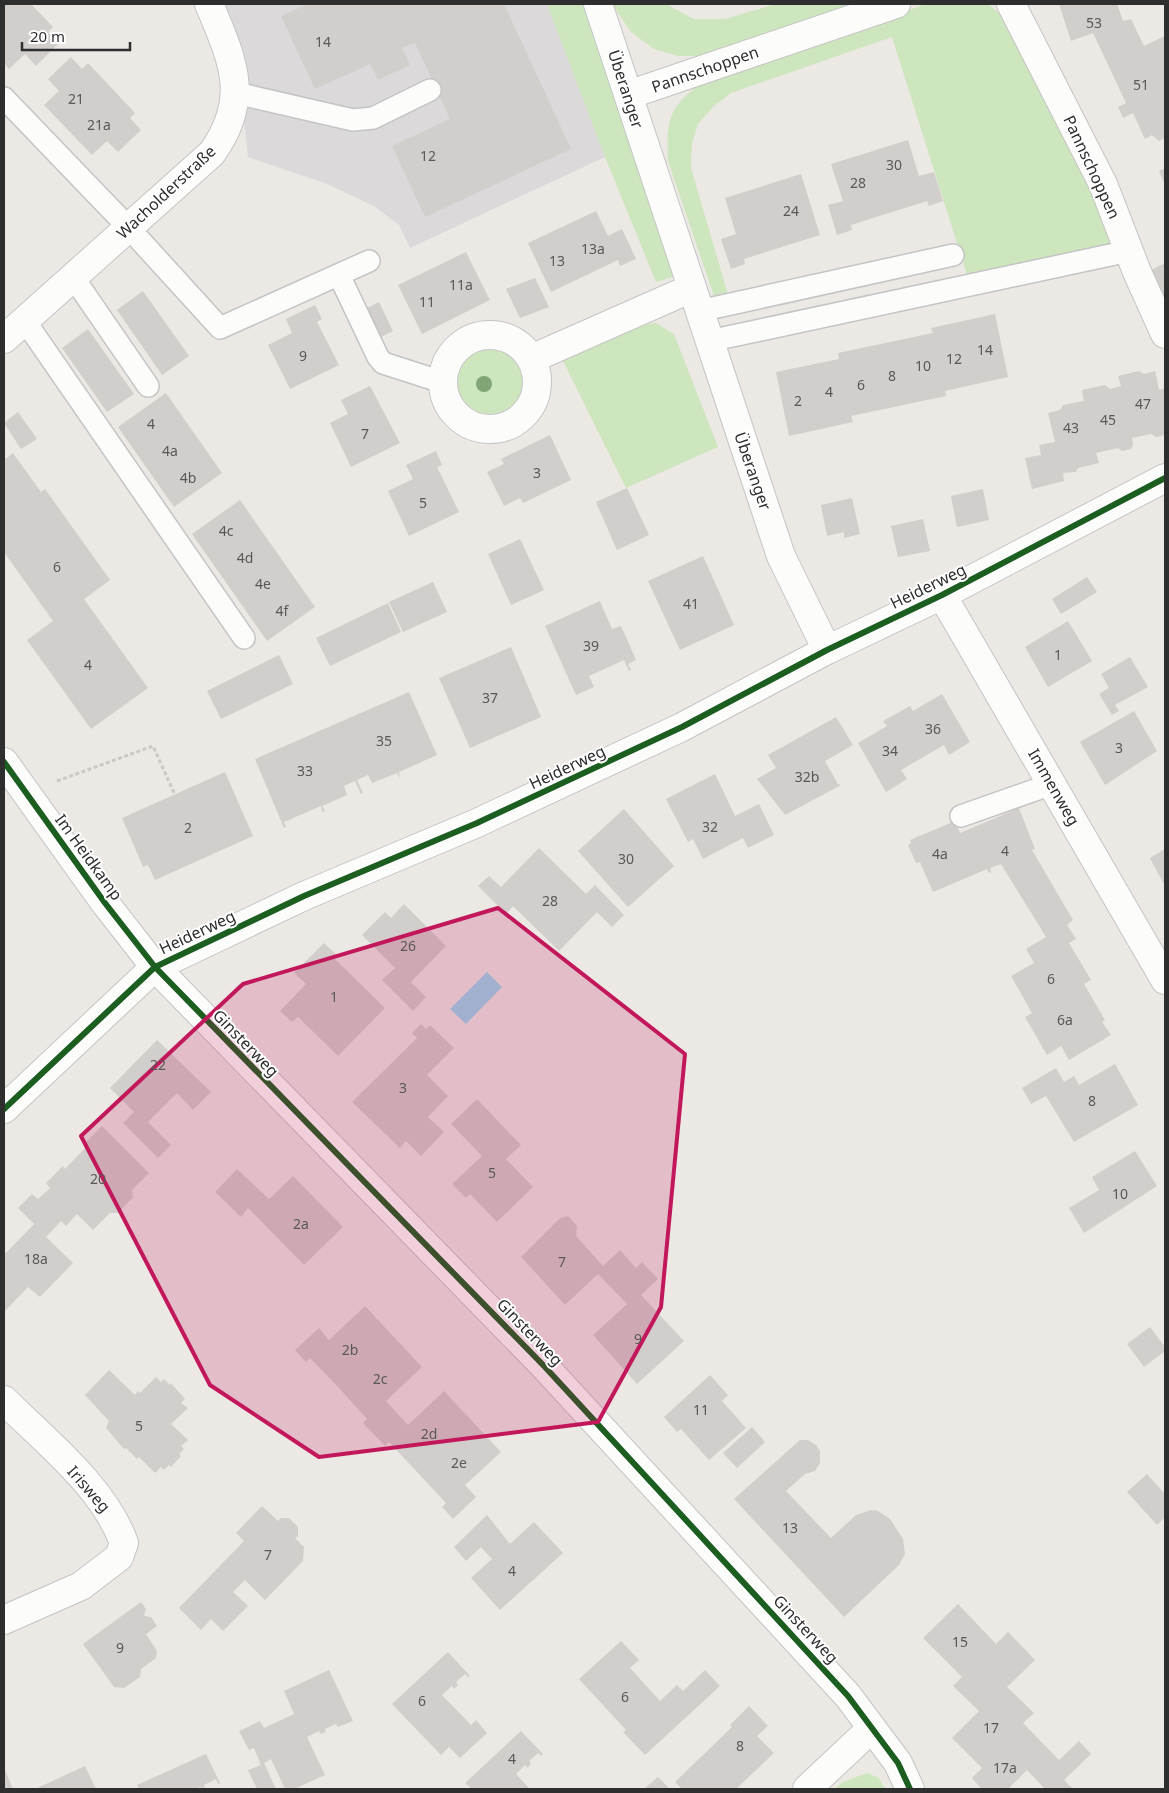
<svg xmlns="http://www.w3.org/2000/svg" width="1169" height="1793" viewBox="0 0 1169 1793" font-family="'Noto Sans',sans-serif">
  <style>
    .industrial { fill: #dcd9db }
    .green { fill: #cee6be }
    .water { fill: #99d6ec }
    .building { fill: #d1cecb }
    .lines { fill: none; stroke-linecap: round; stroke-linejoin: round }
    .lane-casing { stroke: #c5c4c5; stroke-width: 24 }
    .street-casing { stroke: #c5c4c5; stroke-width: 30 }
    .path { stroke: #c9c9c8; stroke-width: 3; stroke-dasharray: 4 2.5; stroke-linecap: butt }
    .lane { stroke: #fcfcfb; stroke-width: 21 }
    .street { stroke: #fcfcfb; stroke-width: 28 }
    .cycleway-casing { stroke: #fff; stroke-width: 9 }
    .cycleway { stroke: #1b5e20; stroke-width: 6 }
    .tree { fill: #82a575 }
    .marked { fill: #c2185b; fill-opacity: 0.2; stroke: #c2185b; stroke-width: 4; stroke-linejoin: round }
    .labels { text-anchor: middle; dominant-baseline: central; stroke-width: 4; stroke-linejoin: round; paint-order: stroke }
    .number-label { font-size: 14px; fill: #585857 }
    .street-label { font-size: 16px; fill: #2e2e2e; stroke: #fff }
  </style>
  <rect width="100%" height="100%" fill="#ece8e4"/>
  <path class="industrial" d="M215 4H547L605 157 410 248 399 225 374 206 327 184 248 157 239 70Z"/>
  <path class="green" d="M547 4H583L676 276 656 282 605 157Z
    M612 4H666L694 19H725L776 4H866L710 56H678L654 49 631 32Z
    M926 4H988L1011 22 1095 192 1116 244 967 275 892 37 731 93 714 106 698 124 692 144 691 168 729 298 716 302 668 161C666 119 669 105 705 81Z
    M656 323 674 334 718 447 626 488 559 353 637 326Z
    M452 383a36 36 0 1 1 72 0a36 36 0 1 1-72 0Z
    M867 1773 879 1778 885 1789H834L843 1782Z"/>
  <path class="water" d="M487 972 502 987 466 1024 450 1009Z"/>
  <path class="building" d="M4 4H31L53 27 48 32 58 44 36 66 25 54 9 69 4 63Z
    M308 4H504L571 149 425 217 392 146 450 119 415 43 402 48 410 65 378 80 370 64 315 89 281 16Z
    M1059 4H1117L1123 21 1131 19 1144 46 1165 36V138L1159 141 1152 135 1145 139 1133 113 1123 118 1118 107 1126 103 1093 33 1071 41Z
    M71 57 82 69 88 63 135 113 130 118 141 130 118 152 107 141 92 155 44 105 59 91 48 79Z
    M908 140 919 176 934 172 943 201 929 206 927 201 851 225 852 230 837 235 828 205 843 201 831 164Z
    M1165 168V185L1159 171Z
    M801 174 820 235 744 259 745 264 731 269 721 239 736 234 725 198Z
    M596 211 608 236 622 229 636 259 620 266 618 260 551 292 528 243Z
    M466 252 490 300 422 334 398 285Z
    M1165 263V306L1149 271Z
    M535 278 549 307 520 318 506 289Z
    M143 291 189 356 162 375 117 310Z
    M379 302 393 331 379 338 365 309Z
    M315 305 322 319 317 322 339 365 290 389 268 345 292 333 286 319Z
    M995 314 1008 377 945 391 946 396 851 416 853 422 789 436 776 372 839 359 838 353 933 333 931 328Z
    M88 329 134 394 107 412 62 348Z
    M1139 371 1144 374 1155 371 1159 390 1165 388V435L1156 437 1151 434 1132 438 1133 445 1131 449 1122 451 1118 448 1096 453 1099 463 1078 468 1076 472 1063 473 1064 481 1032 489 1025 458 1041 455 1039 445 1055 442 1048 413 1060 410 1063 405 1084 401 1082 390 1105 385 1110 389 1121 386 1118 376Z
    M370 386 400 443 351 467 330 423 348 414 341 400Z
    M166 393 222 473 174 507 118 427Z
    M18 412 37 439 21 449 4 423Z
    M550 435 571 480 523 503 520 498 504 506 487 472 504 464 501 459Z
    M436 451 442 465 437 467 459 512 409 536 388 491 413 479 406 465Z
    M13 453 41 492 45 489 110 580 84 599 148 688 91 729 27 640 53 621 4 552V460Z
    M627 488 649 535 617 550 596 502Z
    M983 489 989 520 957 527 951 496Z
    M852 498 860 534 844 538V532L827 536 821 505Z
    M240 500 315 607 267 641 192 534Z
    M923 519 930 551 898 557 891 526Z
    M520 539 544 590 511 605 488 554Z
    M703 556 734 625 680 650 648 581Z
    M1087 577 1097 592 1061 614 1052 599Z
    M433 582 447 612 403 632 389 602Z
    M600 601 612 629 621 626 636 660 628 664 631 670 629 671 624 660 589 676 594 687 576 695 545 626Z
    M388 603 401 632 330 666 316 638Z
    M1068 621 1092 661 1048 687 1025 647Z
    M511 647 541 717 470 748 439 678Z
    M279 655 293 684 221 719 207 691Z
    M1130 657 1148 687 1115 705 1119 711 1112 715 1099 694 1109 688 1101 674Z
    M409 692 437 755 399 772 400 778 397 773 372 783 368 775 357 780 363 793 361 794 355 781 344 786 347 795 322 806 325 811 322 812 321 806 284 822 286 827 284 828 255 759Z
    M942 694 970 742 949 755 944 745 901 770 907 779 886 792 858 743 887 726 883 721 910 706 913 711Z
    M1134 711 1157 751 1105 785 1080 742Z
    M836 717 853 745 825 761 838 784 841 785 785 815 757 779 776 768 768 755Z
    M225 772 253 836 155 880 148 865 143 867 122 818Z
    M715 774 735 816 759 804 774 835 748 848 743 838 703 859 693 839 688 842 666 799Z
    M1019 808 1035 849 1032 850 1073 920 1067 925 1076 939 1069 943 1091 980 1084 984 1105 1020 1102 1022 1111 1035 1069 1060 1061 1046 1047 1055 1025 1017 1032 1013 1011 976 1034 963 1026 949 1046 937 1001 864 990 868 991 872 989 873 987 869 933 892 920 862 916 863 908 845 911 843 910 840 955 821 960 833Z
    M624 809 674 866 628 907 578 851Z
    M539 848 586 894 595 885 624 915 612 927 597 912 559 951 513 906 506 914 478 886 489 876 501 887Z
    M1165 849V886L1150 858Z
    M404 904 446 946 411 982 426 997 413 1011 382 980 395 968 362 935 385 912 391 918Z
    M324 943 338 956 335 959 385 1008 338 1056 298 1017 292 1022 280 1011 306 984 294 973Z
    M421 1024 426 1029 430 1025 454 1048 427 1075 448 1096 428 1117 444 1132 421 1156 406 1141 400 1148 352 1102 417 1038 412 1033Z
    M157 1040 211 1092 193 1110 177 1093 148 1122 171 1145 158 1158 123 1123 134 1112 110 1088Z
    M1115 1064 1138 1105 1074 1142 1046 1096 1031 1104 1022 1088 1056 1068 1064 1082 1074 1076 1079 1085Z
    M477 1099 521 1145 506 1159 533 1187 497 1222 470 1194 466 1198 452 1184 482 1156 451 1124Z
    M102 1126 149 1173 132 1190 133 1197 118 1213H110L93 1230 77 1214 66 1226 61 1221 46 1237 73 1263 40 1297 28 1287 4 1312V1255L34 1224 18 1208 32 1194 38 1199 50 1188 46 1183 63 1166 65 1169 88 1145 85 1143Z
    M1135 1151 1157 1186 1084 1233 1069 1208 1099 1190 1092 1177Z
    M237 1169 269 1199 293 1176 343 1227 304 1265 248 1208 241 1217 215 1192Z
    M568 1216 577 1226 576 1236 603 1266 620 1250 636 1268 642 1262 658 1279 641 1295 684 1341 637 1384 593 1335 627 1304 598 1274 565 1305 521 1257 560 1218Z
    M365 1306 422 1367 386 1401 408 1425 444 1391 501 1452 465 1485 476 1497 453 1519 442 1507 446 1503 389 1442 385 1446 363 1423 367 1419 339 1388 310 1358 306 1362 295 1350 319 1328 329 1340Z
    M1150 1327 1165 1347V1351L1144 1367 1127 1344Z
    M109 1370 135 1395 138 1391 140 1393 156 1377 161 1382 164 1379 170 1385 171 1383 185 1399 181 1403 188 1408 171 1424 188 1440 181 1446 184 1449 179 1454 181 1456 171 1467 169 1465 164 1470 161 1467 155 1473 139 1457 137 1459 126 1448 124 1449 106 1428 109 1421 85 1395Z
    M710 1375 728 1395 722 1401 746 1428 709 1460 681 1429 677 1432 664 1417Z
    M752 1427 765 1442 737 1468 723 1453Z
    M800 1440H808L816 1445 820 1451V1463L815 1471 805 1474 786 1491 831 1538 856 1515 871 1510 878 1511 890 1519 903 1539 905 1554 899 1565 844 1617 734 1499Z
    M1147 1474 1165 1494V1517L1157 1525 1127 1492Z
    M262 1506 278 1521 281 1518H289L298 1527V1536L295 1538 304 1547 303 1561 265 1600 245 1580 233 1592 248 1606 223 1631 211 1619 201 1630 179 1608 244 1541 236 1533Z
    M487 1515 510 1544 534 1522 563 1553 500 1610 471 1578 492 1559 481 1547 466 1561 454 1547Z
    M141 1602 146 1609 144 1616 151 1617 157 1626 146 1634 157 1651 156 1658 141 1669 140 1677 124 1688 114 1687 83 1644Z
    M958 1604 996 1644 1008 1632 1035 1660 1007 1687 1034 1713 1023 1723 1059 1760 1079 1741 1091 1754 1064 1780 1073 1789H1045L1027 1770 1008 1789H982L972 1778 982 1768 952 1738 979 1711 953 1686 962 1677 923 1638Z
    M621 1641 639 1660 630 1668 660 1701 677 1685 683 1691 705 1670 720 1686 645 1755 623 1732 626 1730 579 1679Z
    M448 1652 470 1676 468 1677 465 1674 456 1682 458 1685 454 1689 452 1686 442 1695 471 1725 476 1720 487 1733 460 1758 449 1747 441 1755 392 1704Z
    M329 1670 353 1721 338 1727 336 1724 325 1729 326 1732 320 1734 319 1731 307 1737 325 1775 294 1789H285L271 1759 264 1763 276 1789H257L248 1770 261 1765 254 1748 249 1750 239 1731 260 1721 264 1728 294 1714 284 1691Z
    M749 1706 768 1726 757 1736 774 1753 736 1789H682L675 1782 732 1727 730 1725Z
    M521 1731 543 1754 541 1756 538 1753 529 1761 531 1763 528 1768 525 1765 516 1774 530 1789H472L465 1783Z
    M206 1754 220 1783 218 1784 216 1779 204 1785 205 1789 200 1787 195 1789H139L137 1785Z
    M85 1766 96 1789H35Z
    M4 1768 13 1789H4Z
    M658 1777 670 1789H646L645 1788Z"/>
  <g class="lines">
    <g class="lane-casing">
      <path id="lane" d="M236 93 353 120 373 118 430 90
        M4 98 128 227 220 328 369 261
        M339 275 378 357 383 363 442 382
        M73 277 148 386
        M699 311 953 255
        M25 321 244 638
        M709 341 1129 251
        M961 816 1052 784"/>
    </g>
    <g class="street-casing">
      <path id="street" d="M598 4 781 556 827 650
        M1011 4 1103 184 1137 272 1165 334
        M628 95 896 4
        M443 382a47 47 0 1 1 94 0a47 47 0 1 1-94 0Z
        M4 339 212 153C251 98 233 61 209 4
        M531 359 692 288
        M942 595 1165 980
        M4 762 105 903 155 967 545 1367 848 1696 898 1763 910 1789
        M4 1109 155 967 304 896 477 823 682 727 827 650 942 595 1165 478
        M4 1400C46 1442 104 1487 124 1543L119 1557 81 1586 4 1620
        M807 1789 872 1728"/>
    </g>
    <path class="path" d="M57 781 153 746 175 795"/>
    <use href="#lane" class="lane"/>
    <use href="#street" class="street"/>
    <g class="cycleway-casing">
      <path id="cycleway" d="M4 762 105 903 155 967 545 1367 848 1696 898 1763 910 1789
        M4 1109 155 967 304 896 477 823 682 727 827 650 942 595 1165 478"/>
    </g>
    <use href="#cycleway" class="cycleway"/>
  </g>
  <circle class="tree" cx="484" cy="384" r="8"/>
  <path class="marked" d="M498 908 685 1054 661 1307 598 1422 319 1457 210 1385 81 1136 243 984Z"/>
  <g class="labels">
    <g class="number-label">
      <text x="1094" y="22">53</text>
      <text x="323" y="41">14</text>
      <text x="1141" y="84">51</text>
      <text x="76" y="98">21</text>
      <text x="99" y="124">21a</text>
      <text x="428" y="155">12</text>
      <text x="894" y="164">30</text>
      <text x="858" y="182">28</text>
      <text x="791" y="210">24</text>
      <text x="593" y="248">13a</text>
      <text x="557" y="260">13</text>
      <text x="461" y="284">11a</text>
      <text x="427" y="301">11</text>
      <text x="985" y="349">14</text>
      <text x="303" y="355">9</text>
      <text x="954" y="358">12</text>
      <text x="923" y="365">10</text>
      <text x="892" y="375">8</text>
      <text x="861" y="384">6</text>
      <text x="829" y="391">4</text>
      <text x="798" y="400">2</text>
      <text x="1143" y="403">47</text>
      <text x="1108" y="419">45</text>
      <text x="151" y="423">4</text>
      <text x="1071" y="427">43</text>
      <text x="365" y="433">7</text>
      <text x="170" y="450">4a</text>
      <text x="537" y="472">3</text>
      <text x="188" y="477">4b</text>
      <text x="423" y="502">5</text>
      <text x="226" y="530">4c</text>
      <text x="245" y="557">4d</text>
      <text x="57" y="566">6</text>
      <text x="263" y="583">4e</text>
      <text x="691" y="603">41</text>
      <text x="282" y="610">4f</text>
      <text x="591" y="645">39</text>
      <text x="1058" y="654">1</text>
      <text x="88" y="664">4</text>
      <text x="490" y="697">37</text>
      <text x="933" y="728">36</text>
      <text x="384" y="740">35</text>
      <text x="1119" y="747">3</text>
      <text x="890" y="750">34</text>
      <text x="305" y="770">33</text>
      <text x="807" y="776">32b</text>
      <text x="710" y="826">32</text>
      <text x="188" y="827">2</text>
      <text x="1005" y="850">4</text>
      <text x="940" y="853">4a</text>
      <text x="626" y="858">30</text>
      <text x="550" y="900">28</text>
      <text x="408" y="945">26</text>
      <text x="1051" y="978">6</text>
      <text x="334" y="996">1</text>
      <text x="1065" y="1019">6a</text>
      <text x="158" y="1064">22</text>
      <text x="403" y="1087">3</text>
      <text x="1092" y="1100">8</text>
      <text x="492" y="1172">5</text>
      <text x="98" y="1178">20</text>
      <text x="1120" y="1193">10</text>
      <text x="301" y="1223">2a</text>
      <text x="36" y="1258">18a</text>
      <text x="562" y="1261">7</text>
      <text x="638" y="1338">9</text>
      <text x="350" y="1349">2b</text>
      <text x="380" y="1378">2c</text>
      <text x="701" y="1409">11</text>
      <text x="139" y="1425">5</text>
      <text x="429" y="1433">2d</text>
      <text x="459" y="1462">2e</text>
      <text x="790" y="1527">13</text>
      <text x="268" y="1554">7</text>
      <text x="512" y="1570">4</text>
      <text x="960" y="1641">15</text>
      <text x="120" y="1647">9</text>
      <text x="625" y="1696">6</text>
      <text x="422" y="1700">6</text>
      <text x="991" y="1727">17</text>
      <text x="740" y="1745">8</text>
      <text x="512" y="1758">4</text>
      <text x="1005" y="1767">17a</text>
    </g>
    <g class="street-label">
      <text transform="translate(705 69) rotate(-19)">Pannschoppen</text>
      <text transform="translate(626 89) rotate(72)">Überanger</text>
      <text transform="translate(1092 167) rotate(65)">Pannschoppen</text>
      <text transform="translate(166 192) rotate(-43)">Wacholderstraße</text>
      <text transform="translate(753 471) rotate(71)">Überanger</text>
      <text transform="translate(928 586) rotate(-26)">Heiderweg</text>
      <text transform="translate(567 767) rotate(-25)">Heiderweg</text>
      <text transform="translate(1054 787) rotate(60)">Immenweg</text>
      <text transform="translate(89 857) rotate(54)">Im Heidkamp</text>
      <text transform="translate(197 932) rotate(-25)">Heiderweg</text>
      <text transform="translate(246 1043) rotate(46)">Ginsterweg</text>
      <text transform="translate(530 1332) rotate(46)">Ginsterweg</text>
      <text transform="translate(89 1489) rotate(49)">Irisweg</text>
      <text transform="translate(806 1629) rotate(47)">Ginsterweg</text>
    </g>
  </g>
  <rect width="1169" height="1793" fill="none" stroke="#2e2e2e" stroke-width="10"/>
  <path d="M22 42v8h108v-8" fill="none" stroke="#2e2e2e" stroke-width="2.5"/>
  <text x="30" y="42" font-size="15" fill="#2e2e2e" stroke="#ffffff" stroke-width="4" paint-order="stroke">20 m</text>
</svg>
